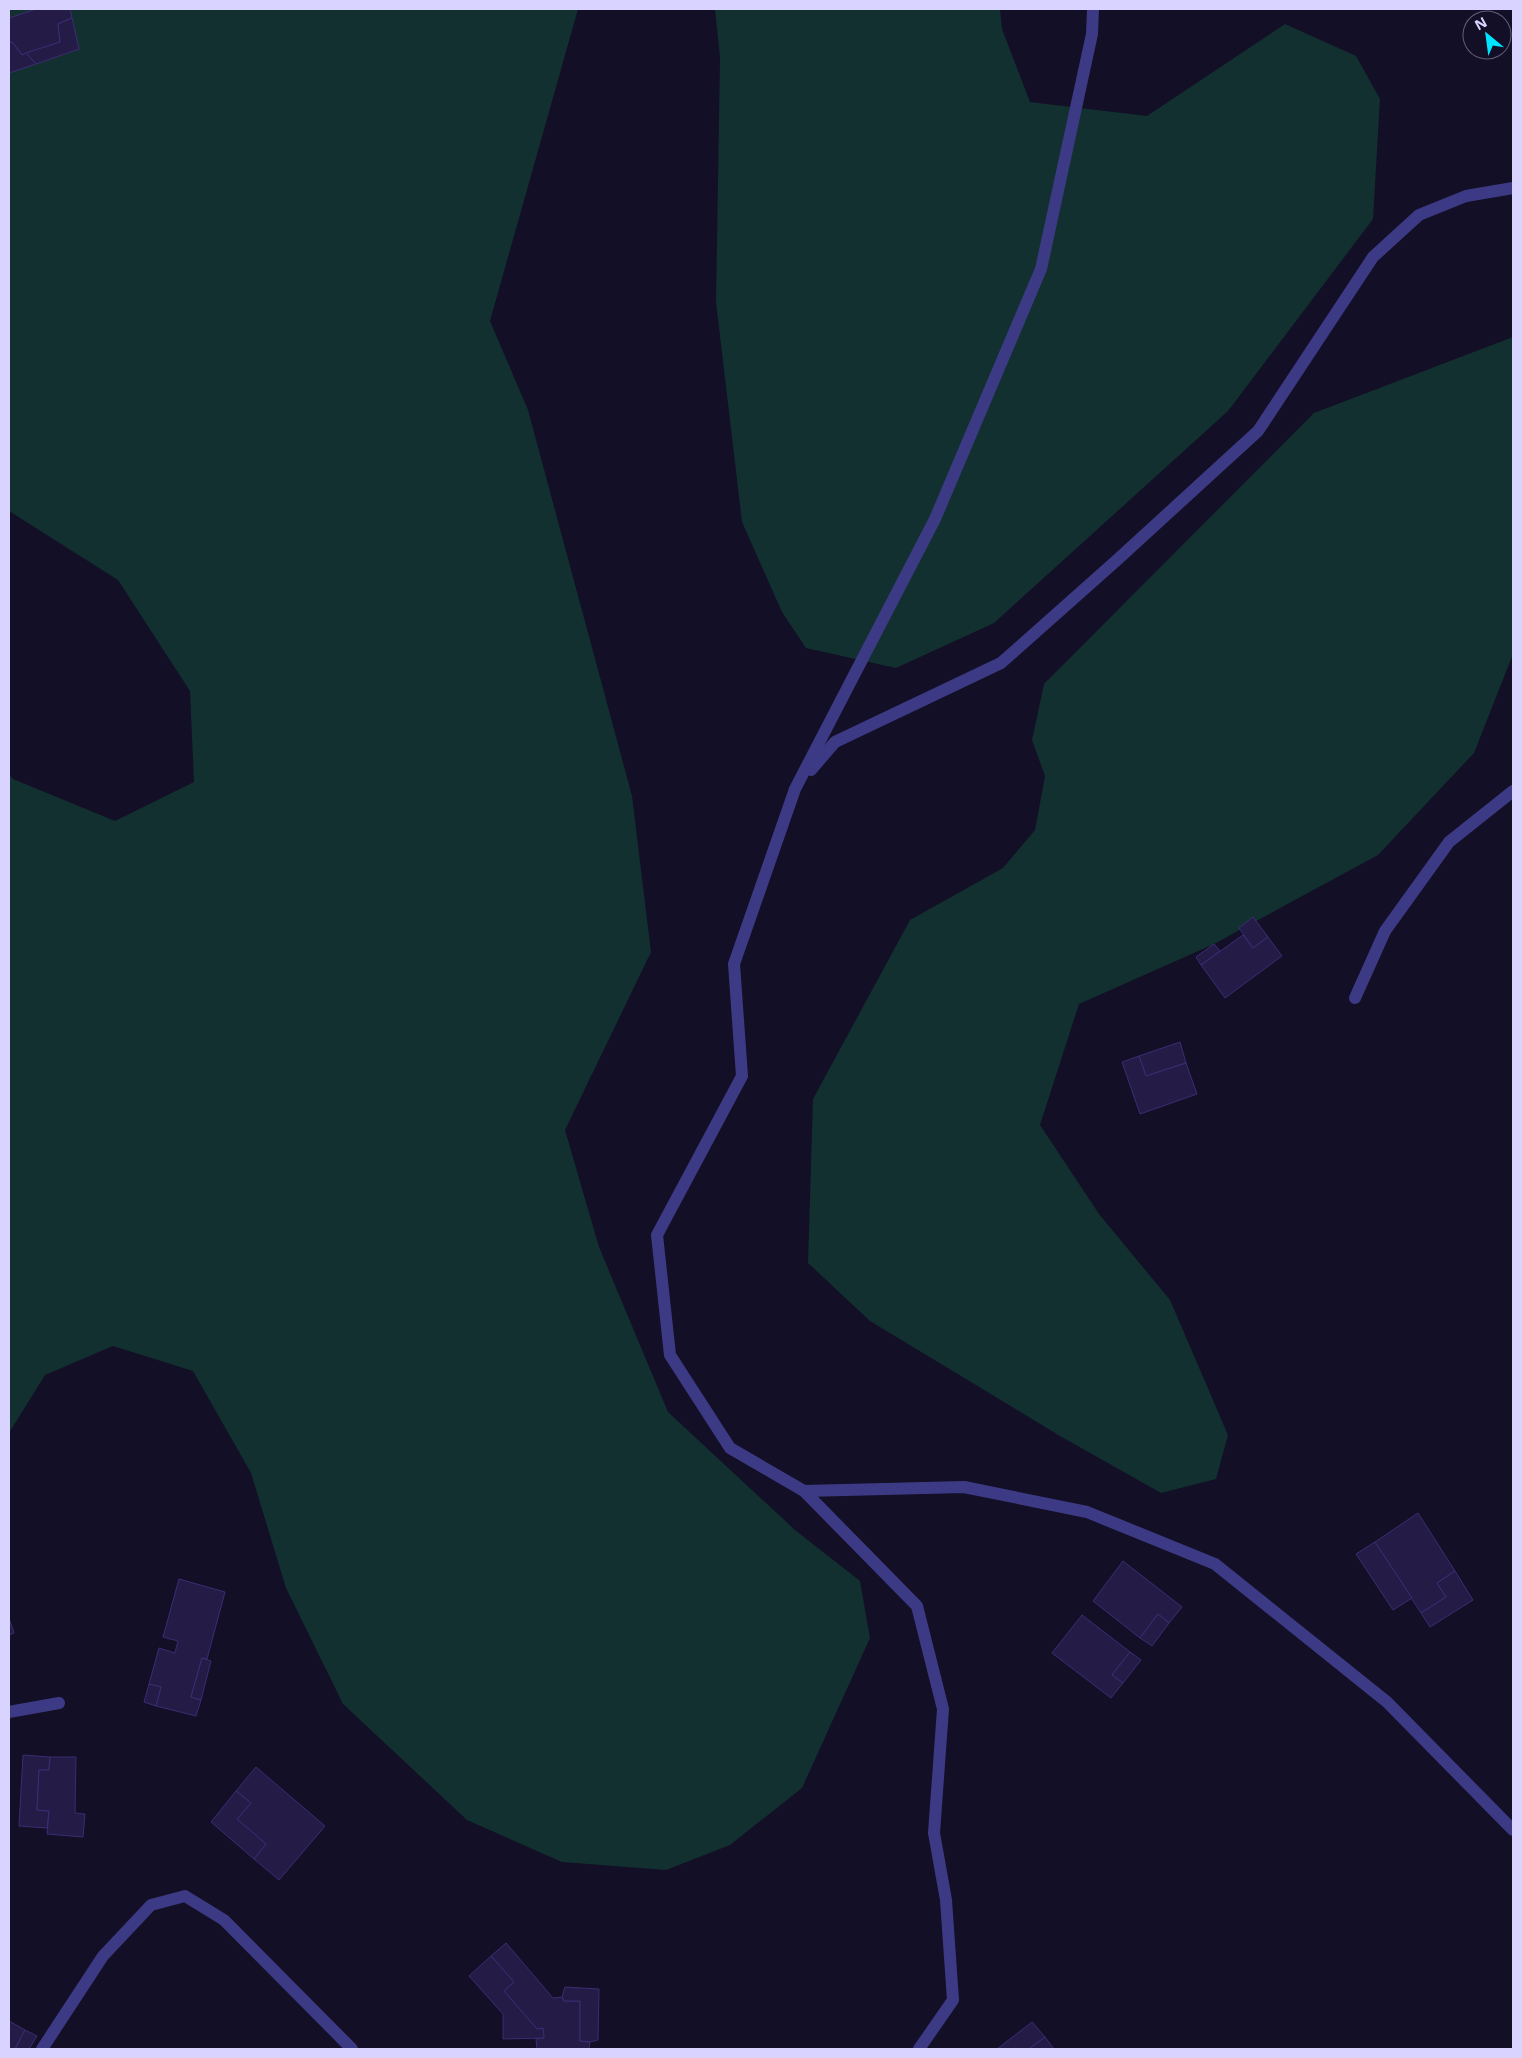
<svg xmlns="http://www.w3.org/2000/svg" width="1522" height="2058" viewBox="0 0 1522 2058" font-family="'Noto Sans',sans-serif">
<rect width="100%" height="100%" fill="#130f26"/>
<!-- green -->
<g fill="#12302f">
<path d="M9,9H578L490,321L528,410L632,796L651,952L565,1130L599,1247L668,1412L795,1530L860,1581L870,1638L802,1788L730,1845L666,1870L562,1862L467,1820L343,1704L286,1588L251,1473L193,1371L113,1346L45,1375L9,1433V774L13,779L115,821L194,782L190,691L118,580L9,511Z"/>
<path d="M715,9H1000L1002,29L1030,102L1147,116L1285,24L1356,56L1380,99L1373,219L1228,411L994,623L896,668L806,648L782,612L742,522L716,302L720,57Z"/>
<path d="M1513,337V654L1474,753L1378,855L1214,944L1079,1004L1040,1125L1099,1214L1170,1300L1228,1435L1216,1479L1161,1493L1060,1436L870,1321L808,1263L813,1099L910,920L1003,868L1035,830L1045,776L1032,740L1044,684L1314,413Z"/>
</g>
<!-- building -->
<g fill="#241b47" stroke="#3b2d73">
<path d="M36,9H70L72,18L58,24L60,42L22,55L12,42L9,43V18Z"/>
<path d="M72,18L79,49L36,64L26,53L60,42L58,24Z"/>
<path d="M12,42L22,55L26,53L36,64L9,73V43Z"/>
<path d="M1253,917L1268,937L1253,948L1239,928Z"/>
<path d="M1243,935L1253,948L1268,937L1282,956L1225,998L1201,965Z"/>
<path d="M1214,944L1220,951L1201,965L1196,957Z"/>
<path d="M1180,1042L1186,1063L1146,1076L1139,1056Z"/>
<path d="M1139,1056L1146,1076L1186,1063L1197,1094L1140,1114L1122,1062Z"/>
<path d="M1418,1513L1455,1571L1437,1583L1446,1597L1421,1613L1375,1542Z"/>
<path d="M1375,1542L1412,1598L1393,1610L1356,1554Z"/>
<path d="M1123,1561L1182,1607L1169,1623L1158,1614L1140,1638L1093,1601Z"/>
<path d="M1455,1571L1473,1600L1430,1627L1421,1613L1446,1597L1437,1583Z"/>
<path d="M179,1579L225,1592L207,1659L202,1658L191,1697L201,1700L196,1716L156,1706L161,1687L149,1684L159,1648L175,1653L178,1641L163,1637Z"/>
<path d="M1158,1614L1169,1623L1152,1646L1140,1638Z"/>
<path d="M1082,1615L1130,1652L1112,1675L1123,1683L1111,1698L1052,1653Z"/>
<path d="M9,1618L14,1633L9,1635Z"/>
<path d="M1130,1652L1141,1660L1123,1683L1112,1675Z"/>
<path d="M202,1658L211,1661L201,1700L191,1697Z"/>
<path d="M149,1684L161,1687L156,1706L144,1702Z"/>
<path d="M23,1755L50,1757L49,1770H39L37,1810L49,1811L47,1828L19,1826Z"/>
<path d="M50,1757H76L75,1813L85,1814L83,1837L47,1834L49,1811L37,1810L39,1770H49Z"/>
<path d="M256,1767L325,1826L279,1880L254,1859L266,1844L237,1819L251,1803L236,1791Z"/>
<path d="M236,1791L251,1803L237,1819L266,1844L254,1859L211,1822Z"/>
<path d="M506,1943L553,1998L562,1997L564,2001H580V2041L590,2042L589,2049H537L536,2039L544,2038L543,2028L537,2029L504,1991L514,1982L491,1956Z"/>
<path d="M491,1956L514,1982L504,1991L537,2029L543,2028L544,2038L503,2039V2014L469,1976Z"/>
<path d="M565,1987L599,1989L598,2040L590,2042L580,2041V2001H564L562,1997Z"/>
<path d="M9,2021L25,2030L15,2049H9Z"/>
<path d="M1032,2022L1045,2037L1029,2049H997Z"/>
<path d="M25,2030L37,2036L29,2049H15Z"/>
<path d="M1045,2037L1054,2049H1029Z"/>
</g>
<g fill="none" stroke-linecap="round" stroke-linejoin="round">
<!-- street -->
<g stroke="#3d3a85" stroke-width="12">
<path d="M811,770L835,742L1001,663L1117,560L1258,431L1373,257L1419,215L1466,196L1513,188"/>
<path d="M1355,998L1385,931L1449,842L1513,791"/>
<path d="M804,1491L964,1487L1087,1512L1215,1564L1387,1702L1513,1830"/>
<path d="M9,1712L59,1703"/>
<path d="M42,2049L103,1956L151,1905L185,1896L224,1920L352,2049"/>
<path d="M919,2049L953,2000L946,1900L934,1833L943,1709L917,1606L804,1491L730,1448L670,1355L657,1235L742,1076L734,964L795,789L935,519L1041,269L1092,34L1093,9"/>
</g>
</g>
<!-- border -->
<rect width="1522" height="2058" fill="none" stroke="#d9d4ff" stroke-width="20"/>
<!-- north arrow -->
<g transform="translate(1487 35) rotate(331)"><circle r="24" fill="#130f26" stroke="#625e7d"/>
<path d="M0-4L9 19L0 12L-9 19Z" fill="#00e5ff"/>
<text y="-8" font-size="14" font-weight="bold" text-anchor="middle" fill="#d9d4ff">N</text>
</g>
</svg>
